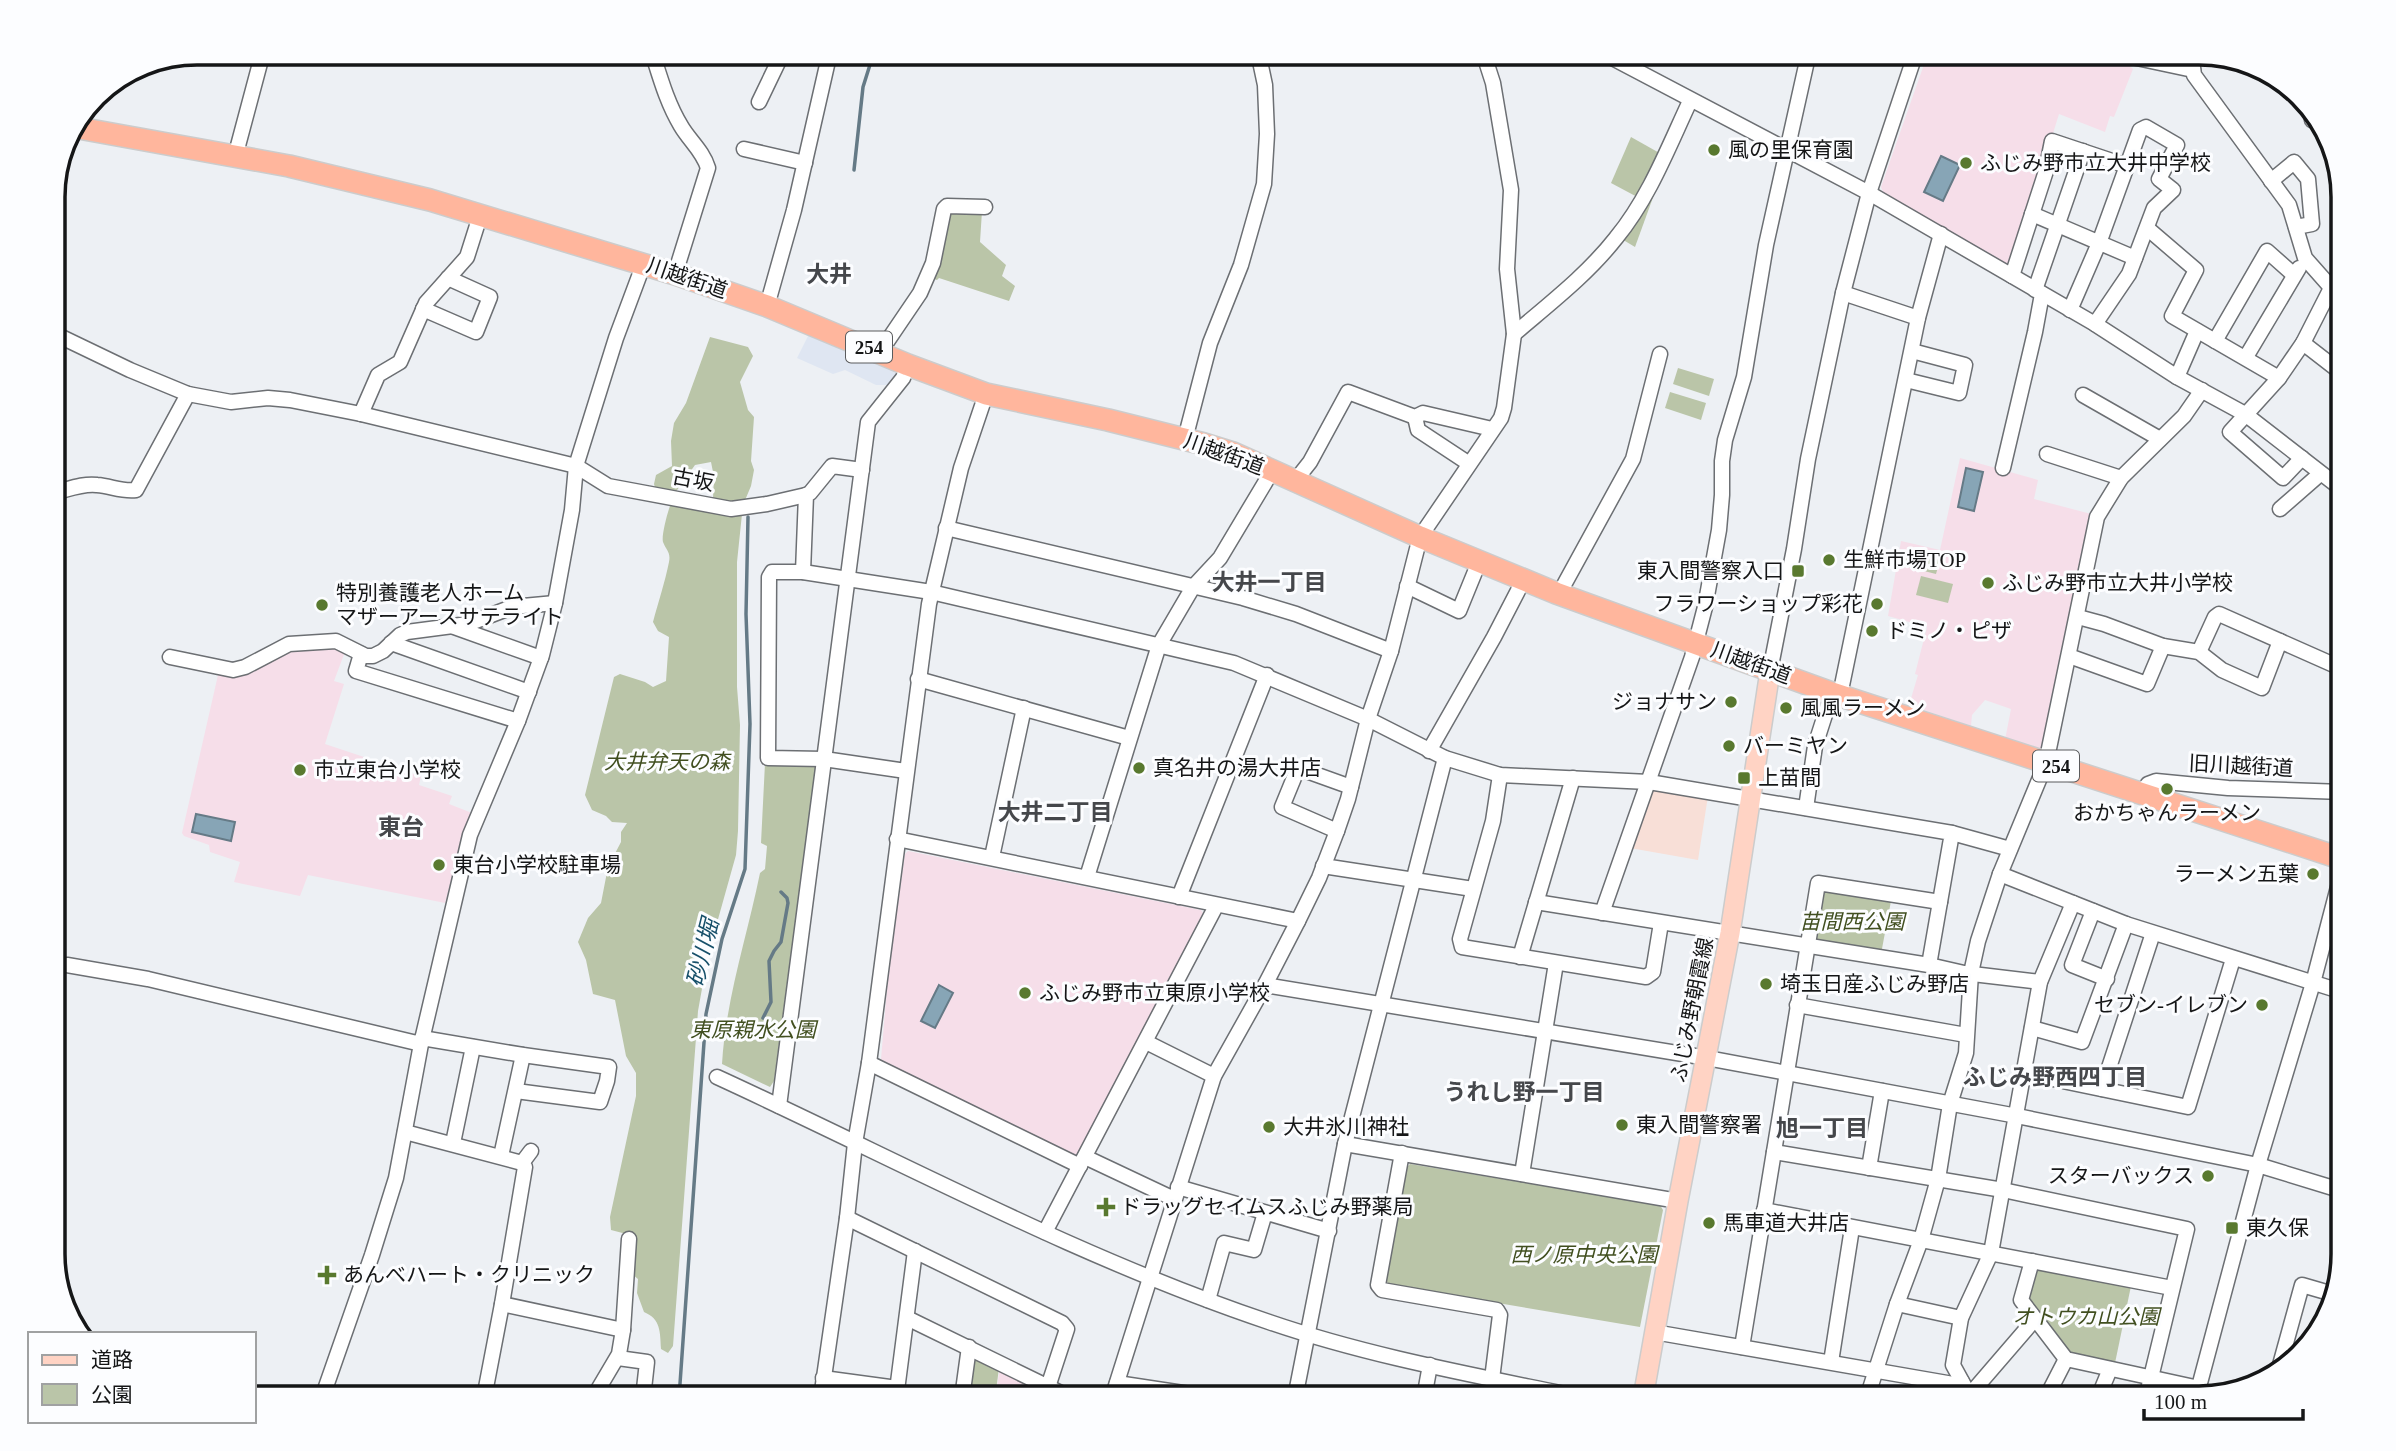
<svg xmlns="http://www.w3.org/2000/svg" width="2396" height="1451" viewBox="0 0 2396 1451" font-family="'Times New Roman','Noto Sans JP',serif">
<rect width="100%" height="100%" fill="#edf0f4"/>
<!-- built -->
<path fill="#dfe6f2" d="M810,332L894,368L898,379L893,385H876L845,370L833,374L797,358Z"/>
<!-- industrial -->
<path fill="#f8dfd7" d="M1657,789L1708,796L1698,860L1630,848L1652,791Z"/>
<!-- education -->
<g fill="#f6dee9">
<path d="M1928,53H2116L2133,69L2114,117L2110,116L2105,132L2059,114L2011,268L1884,194L1881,187Z"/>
<path d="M1960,458L2038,480L2034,499L2095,515L2043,752L2005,740L2011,709L1985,700L1972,715L1971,726L1909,705L1918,675L1915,674L1927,627L1888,616L1901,541L1940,550Z"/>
<path d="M337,645L346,649L334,681L344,684L325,744L421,776L419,785L452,796L449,804L472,813L463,836L445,903L308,875L300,896L234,882L240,862L210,852L209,845L184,836L182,833L218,675L291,648Z"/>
<path d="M908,851L1201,910L1203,913L1078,1155H1071L885,1064L881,1059L889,966L905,854Z"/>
<path d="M1000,1368L1063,1398H995Z"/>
</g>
<!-- green -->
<g fill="#bac5a8">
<path d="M1631,137L1663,155L1641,199L1611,183Z"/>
<path d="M1659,181L1635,247L1620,238Z"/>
<path d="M949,210L982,211L980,242L1006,265L1002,276L1015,286L1009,301L939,278L937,280L928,277Z"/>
<path d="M710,337L748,347L753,356L740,382L748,410L754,417L751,461L754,470L751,486L743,505L713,498L714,477L711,462L695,465L675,493L656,491L654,484L656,475L672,466L671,441L674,423L686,403Z"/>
<path d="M1678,368L1714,379L1709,396L1673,384Z"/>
<path d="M1670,392L1706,403L1701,420L1665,408Z"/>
<path d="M673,499L742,514L737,562V687L740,725L738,831L736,855L708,955L698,1011L673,1346L668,1353L661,1349C660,1332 661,1319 644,1312L637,1293L638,1279L632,1274L634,1236L611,1230L610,1217L636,1096V1073L626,1056L615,1000L593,994L586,960L578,942L588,918L601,903L608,867L621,842V832L627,823L612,822L606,816L592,810L585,795L614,677L620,674L645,682L653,687L666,681L669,637L658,631L653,622C658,603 665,582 669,562C671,552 666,550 663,542C661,536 669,505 673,499Z"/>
<path d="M1908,548L1941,556L1936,574L1904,566Z"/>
<path d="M1921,576L1953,584L1948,603L1916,595Z"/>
<path d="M765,763L816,765L774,1081L770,1087L722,1064C726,998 747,937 760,873L765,869L767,846L761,843Z"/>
<path d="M1824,890L1891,901L1881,954L1813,940Z"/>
<path d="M1410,1164L1660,1205L1663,1210L1640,1327L1390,1285L1386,1281L1406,1168Z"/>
<path d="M2036,1268L2131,1286L2115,1363L2068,1355L2028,1302Z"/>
<path d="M974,1357L999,1368L995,1398H965Z"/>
</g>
<!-- water -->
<g fill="#87a5b6" stroke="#657a86" stroke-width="2">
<path d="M1941,156L1960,165L1943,201L1924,192Z"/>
<path d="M1966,468L1983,472L1974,511L1958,507Z"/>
<path d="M196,814L235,822L231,841L192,832Z"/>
<path d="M939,985L953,993L935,1028L921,1021Z"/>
</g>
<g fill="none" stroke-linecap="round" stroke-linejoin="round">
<!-- stream -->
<g stroke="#657a86" stroke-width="3.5">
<path d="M854,170L863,87L874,52"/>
<path d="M763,1018L771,1002L769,961L774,951L781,942L788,903L787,898L781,892"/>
<path d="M679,1398L706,1014L722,939L745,869L750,724L746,614L748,517"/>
</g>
<!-- minor casing -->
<g stroke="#6c6f73" stroke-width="17">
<g id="minor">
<path d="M652,52C660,77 667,103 681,126C689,140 703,151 708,168L675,274"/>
<path d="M1601,52L1869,193L2095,324L2177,377L2245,414L2343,490"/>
<path d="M2191,52L2194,75L2289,205L2305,258L2343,301"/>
<path d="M2132,57L2193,70"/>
<path d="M759,102L783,52"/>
<path d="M2311,111L2312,120L2317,118"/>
<path d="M744,149L805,163"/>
<path d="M235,157L263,52"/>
<path d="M2271,181L2294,162L2308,179L2312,224L2296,227"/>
<path d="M2343,187V190"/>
<path d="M2032,214L2135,258"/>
<path d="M2147,228L2196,270L2172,316L2279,378"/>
<path d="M2012,276L2046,171L2052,141L2127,166"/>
<path d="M2035,290L2083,151"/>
<path d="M1843,293L1918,318"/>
<path d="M767,306L794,210L830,52"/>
<path d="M423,309L476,332L490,297L448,278"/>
<path d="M2070,310L2099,243L2140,130L2146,127L2177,145L2159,179L2173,190L2154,208L2129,274L2095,324"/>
<path d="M53,333L130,370L188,394L231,402L268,398L290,400L361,414L576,466L608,486L731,509L767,504L806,495"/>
<path d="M1514,334C1549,304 1587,275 1616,238C1649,198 1668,148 1690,101"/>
<path d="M2215,341L2267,251L2294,275"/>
<path d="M2303,343L2343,374"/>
<path d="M880,352L920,293L933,263L944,209L947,206L985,207"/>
<path d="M2246,357L2299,268"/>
<path d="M2177,377L2197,331"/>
<path d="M1906,380L1959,393L1965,365L1912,351"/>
<path d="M2083,395L2160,439"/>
<path d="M361,414L378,375L400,362L426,303L467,257L480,216"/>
<path d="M1415,417L1418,430L1468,463"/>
<path d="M1185,439L1210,343L1241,265L1264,184L1267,134L1265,85L1258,52"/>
<path d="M2047,454L2121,478"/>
<path d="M2302,458L2283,478L2230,432L2279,378L2303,343L2331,288"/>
<path d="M2003,468L2035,332L2042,294"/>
<path d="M1295,481L1310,462L1348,392L1415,417L1423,413L1492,429"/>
<path d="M53,493C67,490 82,483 97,485C111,486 122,492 136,490L188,394"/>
<path d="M2280,509L2320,474"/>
<path d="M946,528L1243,598L1296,614L1391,651"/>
<path d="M803,572L806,495L810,493L832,466L862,470"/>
<path d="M1407,586L1459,611L1479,562"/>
<path d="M1559,594L1633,459L1660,354"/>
<path d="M2078,617L2104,624L2163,646L2199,652L2222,670L2262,688L2280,641"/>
<path d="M454,627L541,658"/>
<path d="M391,643L529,692"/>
<path d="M2199,652L2215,617L2219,614L2343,669"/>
<path d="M361,654L356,671L518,721"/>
<path d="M2069,656L2147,684L2163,646"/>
<path d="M170,657L233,670L245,667L289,644L336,641L366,656H373L383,651L400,635L407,632L468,624L512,607L555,603"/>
<path d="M1770,671L1794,549L1808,459L1843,293L1869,193L1916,52"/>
<path d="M918,679L1129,738"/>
<path d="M1840,695L1918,318L1941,234"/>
<path d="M1429,751L1494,637L1523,581"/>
<path d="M906,771L824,759L768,758L769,577L772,572H803L931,592L1234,663L1368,719L1445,758L1500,775L1649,782L1952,833L1929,965"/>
<path d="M1500,775L1493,821L1460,939L1462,947L1646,977L1653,972L1661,923"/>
<path d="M2141,793L2148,784L2156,781L2228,788L2343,792"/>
<path d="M1806,808L1815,746L1832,693"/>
<path d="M1337,831L1282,807L1298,768L1351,787"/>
<path d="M1952,833L2010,849"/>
<path d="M897,839L1298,921"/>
<path d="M992,857L1024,708"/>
<path d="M1323,866L1473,889"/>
<path d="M2000,874L2126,924L2343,992"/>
<path d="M1087,877L1159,645L1193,587L1220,558L1272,471"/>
<path d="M1179,897L1267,675"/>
<path d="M1536,902L1929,965L1964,973L2040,982"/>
<path d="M2093,911L2072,965L2107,979"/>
<path d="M1602,913L1692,657L1705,607L1719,530L1722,495V461L1725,440L1744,377L1766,245L1809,52"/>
<path d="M1520,957L1573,778"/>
<path d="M67,965L148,979L421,1044"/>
<path d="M1265,985L1707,1058L2017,1116L2258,1165L2343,1191"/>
<path d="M1797,1005L1966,1035"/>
<path d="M2032,1028L2082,1042L2126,924"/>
<path d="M422,1038L523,1055L609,1067L607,1081L600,1102L516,1091"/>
<path d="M1146,1042L1214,1076"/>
<path d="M869,1063L1080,1166"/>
<path d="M2024,1073L2188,1107L2233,959"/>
<path d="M717,1077C900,1161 1078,1258 1269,1322C1371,1357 1479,1376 1584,1398"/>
<path d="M2102,1089L2153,933"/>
<path d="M779,1106L868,422L903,378L908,365"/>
<path d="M405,1132L522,1163"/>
<path d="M453,1143L473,1047"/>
<path d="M1345,1144L1678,1201"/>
<path d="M1774,1152L2003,1190L2187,1229L2146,1398"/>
<path d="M1402,1153L1378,1285L1382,1290L1497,1310L1500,1315L1492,1379"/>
<path d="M501,1156L523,1055"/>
<path d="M1085,1157L1174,1199"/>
<path d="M1869,1168L1882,1091"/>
<path d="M1522,1174L1556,963"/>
<path d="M1178,1187L1329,1231"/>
<path d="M1764,1210L2172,1288"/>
<path d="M847,1218L1062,1323L1067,1329L1048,1387"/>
<path d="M1045,1232L1216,906"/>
<path d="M2032,1261L2021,1300L2066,1359L2199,1388"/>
<path d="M1208,1300L1224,1243L1254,1250L1265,1213"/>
<path d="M502,1304L623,1330"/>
<path d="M1897,1304L1961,1318"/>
<path d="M907,1318L1071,1398"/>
<path d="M1654,1332L1953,1384L1962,1382"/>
<path d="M1742,1347L1818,883L1940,902"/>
<path d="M618,1358L647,1362L643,1398"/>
<path d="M1831,1362L1852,1228"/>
<path d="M2278,1372L2302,1285L2333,1294"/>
<path d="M823,1378L897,1388"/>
<path d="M1117,1383L1216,1398"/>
<path d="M1968,1394L1973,1391L2035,1319"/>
<path d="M322,1398L372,1255L396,1178L421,1044L470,835L518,721L542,655L555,603L572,510L576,466L616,338L644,263"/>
<path d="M484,1398L502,1304L525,1167L522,1163L531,1151"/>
<path d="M593,1398L619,1354L623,1330L629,1239"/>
<path d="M821,1398L847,1218L855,1143L869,1063L929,604L961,468L986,394"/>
<path d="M896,1398L915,1251"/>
<path d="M962,1398L969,1347"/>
<path d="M1112,1398L1214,1076L1265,985L1298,921L1319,878L1337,831L1348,799L1368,719L1391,651L1420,537L1501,418L1504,408L1514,334L1507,269L1511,190L1493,83L1483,52"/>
<path d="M1295,1398L1345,1144L1445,758"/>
<path d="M1424,1398L1430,1365"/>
<path d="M1867,1398L1897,1304L1921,1240L1938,1179L1950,1104L1966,1053L1971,973L1978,941L2000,874L2046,763L2097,517L2121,478L2184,416L2202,390"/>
<path d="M1971,1398L1953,1365L1961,1318L1991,1253L2040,982L2073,903"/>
<path d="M2046,1398L2066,1359"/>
<path d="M2098,1398L2110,1369"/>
<path d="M2196,1398L2258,1165L2313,983L2343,868"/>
</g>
</g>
<!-- major casing -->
<g stroke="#ccc" stroke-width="22">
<path id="major" d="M1643,1398L1678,1201L1730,933L1770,671"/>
</g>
<!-- highway casing -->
<g stroke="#ccc" stroke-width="24">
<path id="highway" d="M73,127L289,166L430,200L675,274L767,306L908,365L986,394L1108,420L1204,444L1233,453L1420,537L1556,593L1832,693L2343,859"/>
</g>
<!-- minor -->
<use href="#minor" stroke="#fff" stroke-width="14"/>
<!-- major -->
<use href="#major" stroke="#ffd3c4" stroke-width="19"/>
<!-- highway -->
<use href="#highway" stroke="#ffb69d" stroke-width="21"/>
</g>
<!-- markers -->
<g fill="#59792f" stroke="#fcfdff" stroke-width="2.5">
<circle cx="1714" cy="150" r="7"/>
<circle cx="1966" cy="163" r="7"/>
<circle cx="1829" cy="560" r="7"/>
<rect x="1791" y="564" width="14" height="14" rx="3.5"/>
<circle cx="1988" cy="583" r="7"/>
<circle cx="1877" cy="604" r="7"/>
<circle cx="322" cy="605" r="7"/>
<circle cx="1872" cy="631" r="7"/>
<circle cx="1731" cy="702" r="7"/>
<circle cx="1786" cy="708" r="7"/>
<circle cx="1729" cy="746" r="7"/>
<circle cx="1139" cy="768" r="7"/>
<circle cx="300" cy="770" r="7"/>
<rect x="1737" y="771" width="14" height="14" rx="3.5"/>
<circle cx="2167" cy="789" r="7"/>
<circle cx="439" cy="865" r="7"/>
<circle cx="2313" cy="874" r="7"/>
<circle cx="1766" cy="984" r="7"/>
<circle cx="1025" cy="993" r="7"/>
<circle cx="2262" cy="1005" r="7"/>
<circle cx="1622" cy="1125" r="7"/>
<circle cx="1269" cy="1127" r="7"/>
<circle cx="2208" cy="1176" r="7"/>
<path d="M1102.5 1196.5h7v7h7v7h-7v7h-7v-7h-7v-7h7z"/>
<circle cx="1709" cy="1223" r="7"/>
<rect x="2225" y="1221" width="14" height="14" rx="3.5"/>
<path d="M323.5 1264.5h7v7h7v7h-7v7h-7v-7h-7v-7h7z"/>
</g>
<g text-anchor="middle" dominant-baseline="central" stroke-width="6" stroke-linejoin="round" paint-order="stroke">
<!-- shield labels -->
<g fill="#fcfdff" stroke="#5a5b5d" stroke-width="2">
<rect x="846" y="331.5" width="46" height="31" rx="5"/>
<rect x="2033" y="750.5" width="46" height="31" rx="5"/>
</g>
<g font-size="19" font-weight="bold" fill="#151617">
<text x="869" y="347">254</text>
<text x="2056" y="766">254</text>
</g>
<!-- poi labels -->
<g font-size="21" fill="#151617" stroke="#fcfdff" text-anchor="start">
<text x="1728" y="150">風の里保育園</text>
<text x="1980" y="163">ふじみ野市立大井中学校</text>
<text x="1843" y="560">生鮮市場TOP</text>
<text x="1784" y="571" text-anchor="end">東入間警察入口</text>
<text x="2002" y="583">ふじみ野市立大井小学校</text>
<text x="336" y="593">特別養護老人ホーム<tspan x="336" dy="24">マザーアースサテライト</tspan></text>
<text x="1863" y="604" text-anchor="end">フラワーショップ彩花</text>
<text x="1886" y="631">ドミノ・ピザ</text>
<text x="1717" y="702" text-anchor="end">ジョナサン</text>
<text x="1800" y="708">風風ラーメン</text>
<text x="1743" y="746">バーミヤン</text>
<text x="1153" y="768">真名井の湯大井店</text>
<text x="314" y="770">市立東台小学校</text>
<text x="1758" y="778">上苗間</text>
<text x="2167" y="813" text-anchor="middle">おかちゃんラーメン</text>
<text x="453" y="865">東台小学校駐車場</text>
<text x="2299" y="874" text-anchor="end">ラーメン五葉</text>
<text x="1780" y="984">埼玉日産ふじみ野店</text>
<text x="1039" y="993">ふじみ野市立東原小学校</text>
<text x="2248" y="1005" text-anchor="end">セブン-イレブン</text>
<text x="1636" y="1125">東入間警察署</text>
<text x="1283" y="1127">大井氷川神社</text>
<text x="2194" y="1176" text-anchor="end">スターバックス</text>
<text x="1120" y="1207">ドラッグセイムスふじみ野薬局</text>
<text x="1723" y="1223">馬車道大井店</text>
<text x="2246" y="1228">東久保</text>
<text x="343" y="1275">あんべハート・クリニック</text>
</g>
<!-- street labels -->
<g font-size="21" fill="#151617" stroke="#fcfdff">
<text transform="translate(687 278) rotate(19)">川越街道</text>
<text transform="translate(1224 454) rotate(20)">川越街道</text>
<text transform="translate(693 480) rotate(11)">古坂</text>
<text transform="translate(1751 663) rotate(20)">川越街道</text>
<text transform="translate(2241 766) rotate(3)">旧川越街道</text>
<text transform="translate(1692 1010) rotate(-79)">ふじみ野朝霞線</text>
</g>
<!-- park labels -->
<g font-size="21" font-style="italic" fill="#414f20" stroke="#fcfdff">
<text x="667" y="762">大井弁天の森</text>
<text x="1852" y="922">苗間西公園</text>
<text x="753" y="1030">東原親水公園</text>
<text x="1584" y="1255">西ノ原中央公園</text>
<text x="2086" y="1317">オトウカ山公園</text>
</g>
<!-- neighbourhood labels -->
<g font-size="23" font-weight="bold" fill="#45474b" stroke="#fcfdff">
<text x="829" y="274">大井</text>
<text x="1269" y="582">大井一丁目</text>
<text x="1055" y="812">大井二丁目</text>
<text x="401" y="827">東台</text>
<text x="2055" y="1077">ふじみ野西四丁目</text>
<text x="1524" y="1092">うれし野一丁目</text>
<text x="1822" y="1128">旭一丁目</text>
</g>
<!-- water labels -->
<g font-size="23" font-style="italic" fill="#17506a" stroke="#fcfdff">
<text transform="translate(703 953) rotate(-76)">砂川堀</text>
</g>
</g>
<!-- crop -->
<path d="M0 0H2396V1451H0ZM197 65H2199A132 132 0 0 1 2331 197V1254A132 132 0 0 1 2199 1386H197A132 132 0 0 1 65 1254V197A132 132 0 0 1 197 65Z" fill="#fcfdff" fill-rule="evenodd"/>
<path fill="none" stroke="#151617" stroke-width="3.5" d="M197 65H2199A132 132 0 0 1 2331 197V1254A132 132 0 0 1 2199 1386H197A132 132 0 0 1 65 1254V197A132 132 0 0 1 197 65Z"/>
<!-- legend -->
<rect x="28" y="1332" width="228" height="91" fill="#fcfdff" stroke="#a0a1a2" stroke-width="2"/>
<rect x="42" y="1355" width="35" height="10" fill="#ffd3c4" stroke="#a0a1a2" stroke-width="2"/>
<text x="91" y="1367" font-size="21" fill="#151617">道路</text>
<rect x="42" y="1384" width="35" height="21" fill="#bac5a8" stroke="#a0a1a2" stroke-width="2"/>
<text x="91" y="1402" font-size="21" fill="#151617">公園</text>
<!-- scale -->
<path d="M2144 1409v10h159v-10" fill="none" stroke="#151617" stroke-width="3.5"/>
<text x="2154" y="1409" font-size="21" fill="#151617" stroke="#fcfdff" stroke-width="5" paint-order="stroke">100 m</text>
</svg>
